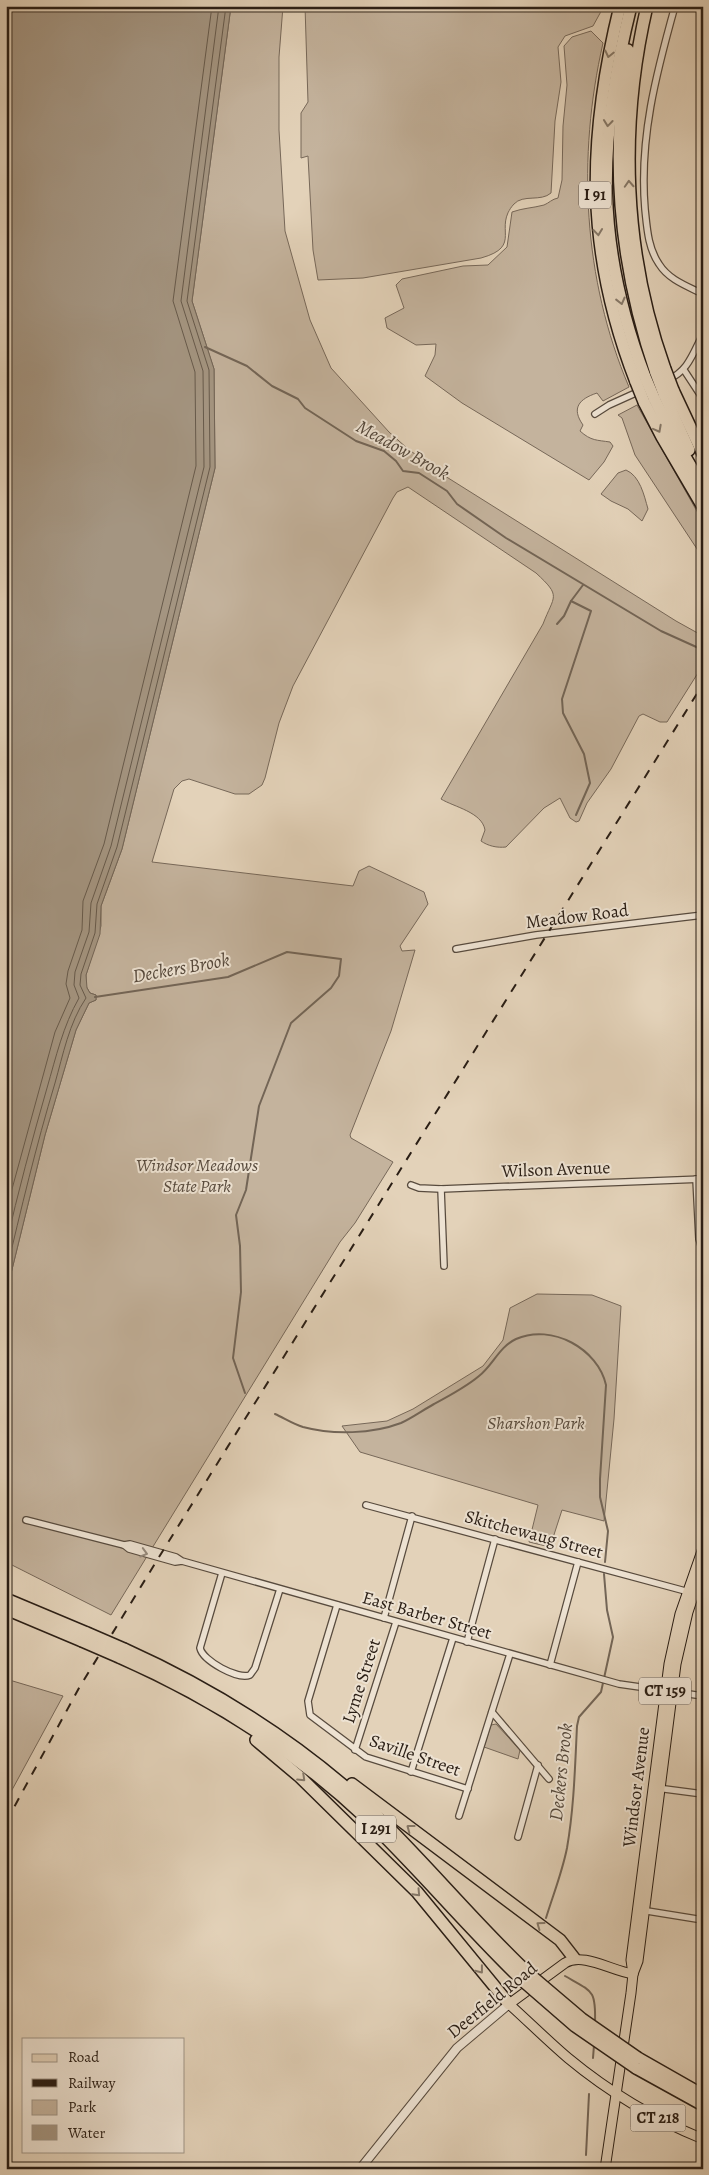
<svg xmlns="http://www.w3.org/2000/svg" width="709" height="2175" viewBox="0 0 709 2175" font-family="Alegreya,serif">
<rect width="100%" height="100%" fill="#e3d2b9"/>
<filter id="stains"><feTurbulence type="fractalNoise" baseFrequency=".004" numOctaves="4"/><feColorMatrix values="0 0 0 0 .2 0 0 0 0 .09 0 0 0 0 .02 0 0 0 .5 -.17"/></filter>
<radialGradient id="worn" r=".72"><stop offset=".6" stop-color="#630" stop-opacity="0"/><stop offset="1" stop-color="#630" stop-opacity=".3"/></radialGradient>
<!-- green -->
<g fill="#c4b39d" stroke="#776859">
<path d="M231,6H283L279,57V130L285,231L310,320L331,368L389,432L408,449L445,476L676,621L703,636V665L667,722H660L643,714L639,716L611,769L587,803L579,821L576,822L570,818L560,798L544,808L506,847C497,848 488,846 481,841L485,830C482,812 454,807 441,799L543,624C554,595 562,597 536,573L408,487L397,492L393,498L293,686L279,723L265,778L262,785L249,794H235L189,779L182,781L174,789L152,862L353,886L359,871L369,866L424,892L428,904L400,946L402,951L415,950L391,1031L350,1135L351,1138L393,1162L355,1223L340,1242L111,1615L6,1562V1294L45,1135L76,1030L89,1003L96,1000V995L90,993L86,986V975L101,926V906L122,849L215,468L214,369L192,301Z"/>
<path d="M305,6H604L593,26L565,36L558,47L561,82L555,121L551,193C541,202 523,194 514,204C492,228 524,246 481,258L363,278L318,280L313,250L308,156L301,158V113L308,102Z"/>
<path d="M591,31L603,43C577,157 583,279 629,387L603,401L597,393C579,399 571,408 583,425L580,431C591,441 597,440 610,442L613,446L604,462L589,480L462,403L425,376L435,355L436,344L416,345L387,328L385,318L404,308L396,285L402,279L463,266L488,265L507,247L512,212C523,208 533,208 544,205C549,203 552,199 558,198L562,180L563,126L567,85L564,46L572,37Z"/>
<path d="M637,405L703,522V558L635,455L622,418L618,415Z"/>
<path d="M626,470C640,476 644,495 648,509L642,521L628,509L611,501L601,494L618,473Z"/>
<path d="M537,1294L592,1295L621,1306L614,1419L604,1521L562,1510L550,1547L529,1542L538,1505L360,1452L342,1426L387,1421L413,1409L483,1366L503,1340L510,1308Z"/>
<path d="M6,1679L63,1696L6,1801Z"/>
<path d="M496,1724L520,1750L518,1759L484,1747L491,1725Z"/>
</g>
<!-- water -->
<path fill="#a49581" stroke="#736556" d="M6,6H231L192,301L214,369L215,468L122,849L101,906L100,934L86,975L87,988L90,993L96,995V1000L89,1003L76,1030L45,1135L6,1294Z"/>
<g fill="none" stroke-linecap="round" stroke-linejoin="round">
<!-- shore -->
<g stroke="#675a4b" stroke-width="1">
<path d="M6,1211L55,1032L70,998L66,984L68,971L82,930L83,901L104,844L196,466L195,372L173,301L212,6"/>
<path d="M6,1245C18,1192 32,1140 47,1088C56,1057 63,1026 79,998L74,985L75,972L89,932L91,903L111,846L204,467L203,371L181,301L219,6"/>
<path d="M6,1273C21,1209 36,1146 55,1083C63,1055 69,1023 86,998L80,985L81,974L95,933L97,904L117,847L210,467L209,370L187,301L226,6"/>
</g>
<!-- stream -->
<g stroke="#736556" stroke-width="2">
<path d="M205,347L247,366L272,386L298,399L305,408L356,441L384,451L396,461L403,471L419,473L447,491L457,504L506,538L661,631L703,650"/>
<path d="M557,624L564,616L571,601"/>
<path d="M576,815L590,783L584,754L563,713L562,699L591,611L571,601L583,585"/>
<path d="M95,997L228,977L287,952L341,959L339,976L331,988L291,1023L259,1106L246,1190L236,1215L240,1246L241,1292L233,1358L245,1393"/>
<path d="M275,1414C284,1418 293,1424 303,1427C333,1435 372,1434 401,1423C412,1418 423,1410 434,1404C449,1396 466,1387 479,1376C493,1365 499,1347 516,1339C552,1323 598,1349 606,1385L600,1479V1497L608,1531L605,1562"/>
<path d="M546,1918C553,1895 562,1873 567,1848C574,1808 575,1767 577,1726L579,1717L601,1692L613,1637L607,1610L604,1574"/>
<path d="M565,1976C593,1992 596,1990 595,2023"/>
<path d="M593,2058L594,2045"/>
<path d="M586,2155L589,2094"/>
</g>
<!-- minor casing -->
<g stroke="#584b3e" stroke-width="8">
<g id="minor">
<path d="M675,6C656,74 639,139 645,209C647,228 648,248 659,264C669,280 687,286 703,294"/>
<path d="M684,370L703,399"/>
<path d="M667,380C688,372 693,353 703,334"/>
<path d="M595,414L609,405L640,391"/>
<path d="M456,949L536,935L703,915"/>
<path d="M696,1179L699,1239L703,1253"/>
<path d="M411,1185L419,1188L441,1189L703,1179"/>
<path d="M441,1189L444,1266"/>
<path d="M366,1505L689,1592"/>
<path d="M26,1520L124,1545"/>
<path d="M182,1561L176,1557L130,1544L124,1545L129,1549L175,1562L182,1561L619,1684L703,1696"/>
<path d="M222,1573L200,1648C203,1661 238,1680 250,1675L255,1668L280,1589"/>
<path d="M337,1605L308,1701L310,1715L366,1757L468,1789"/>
<path d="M384,1618L412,1516"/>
<path d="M467,1642L495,1539"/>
<path d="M550,1665L578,1562"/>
<path d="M492,1712L549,1779"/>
<path d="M355,1750L396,1622"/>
<path d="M411,1772L453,1638"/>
<path d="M657,1788L703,1794"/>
<path d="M459,1816L510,1654"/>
<path d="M518,1837L538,1765"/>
<path d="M641,1910L703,1920"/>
</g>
</g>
<!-- tertiary casing -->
<g stroke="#584b3e" stroke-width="10">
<path id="tertiary" d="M360,2169L457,2048L509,2004"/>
</g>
<!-- primary casing -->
<g stroke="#2a1e15" stroke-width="11">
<g id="primary">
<path d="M633,1974L638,1961L676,1664L688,1612L703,1567"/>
<path d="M633,1974C612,1971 583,1952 565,1963L509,2004C529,2022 548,2041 568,2058C609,2092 654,2119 703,2139"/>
<path d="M605,2169L631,1993L633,1974L631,1960L669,1664L680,1614L703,1548"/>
</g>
</g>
<!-- motorway casing -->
<g stroke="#2a1e15" stroke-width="14">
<g id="motorway">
<path d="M620,6C587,140 585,251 636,382"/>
<path d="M631,6C597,142 595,245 645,377"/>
<path d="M647,6C619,126 623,252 665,369"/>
<path d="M628,50C610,159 620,268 656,373"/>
<path d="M673,390L703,454"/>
<path d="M664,394L689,450"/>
<path d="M654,398L670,431L703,487"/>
<path d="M644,402L662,437L703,507"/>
<path d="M6,1599L87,1633"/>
<path d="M6,1609L82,1641"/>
<path d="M124,1649C215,1690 298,1742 371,1810C426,1863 474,1922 529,1974"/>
<path d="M119,1657C210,1697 294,1750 366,1818C420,1870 468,1928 522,1980"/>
<path d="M256,1740L300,1777L417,1892L509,2004"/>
<path d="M352,1784L560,1940L574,1958"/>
<path d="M638,2058L703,2095"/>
<path d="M636,2068L703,2105"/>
</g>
</g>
<!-- minor -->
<use href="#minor" stroke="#ede2d2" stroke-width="5.5"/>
<!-- tertiary -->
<use href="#tertiary" stroke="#ede2d2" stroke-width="8"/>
<!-- primary -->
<use href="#primary" stroke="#e3d2b9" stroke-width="9"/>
<!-- motorway -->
<use href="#motorway" stroke="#e3d2b9" stroke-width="11"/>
<!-- rail -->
<path stroke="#2a1e15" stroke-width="2" stroke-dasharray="9 9" stroke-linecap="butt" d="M6,1822L79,1688L159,1557L703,684"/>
<!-- motorway-bridge casing -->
<g stroke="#2a1e15" stroke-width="14" stroke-linecap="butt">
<g id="motorway-bridge">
<path d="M665,369L673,390"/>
<path d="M656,373L664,394"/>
<path d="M645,377L654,398"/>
<path d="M636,382L644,402"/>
<path d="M87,1633L124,1649"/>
<path d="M82,1641L119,1657"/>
<path d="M529,1974L582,2019L638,2058"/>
<path d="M522,1980L575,2026L636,2068"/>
</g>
</g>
<!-- motorway-bridge -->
<use href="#motorway-bridge" stroke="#e3d2b9" stroke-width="11"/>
</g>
<!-- one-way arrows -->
<defs><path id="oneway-chevron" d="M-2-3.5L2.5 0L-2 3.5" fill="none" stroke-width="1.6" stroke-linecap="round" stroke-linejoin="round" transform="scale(1.25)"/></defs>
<g stroke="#867867">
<use href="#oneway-chevron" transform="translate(609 54) rotate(103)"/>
<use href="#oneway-chevron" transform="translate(608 123) rotate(96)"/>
<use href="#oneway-chevron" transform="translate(629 184) rotate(-93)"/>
<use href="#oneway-chevron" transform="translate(598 232) rotate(84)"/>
<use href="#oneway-chevron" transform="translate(621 301) rotate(76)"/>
<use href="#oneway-chevron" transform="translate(658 429) rotate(62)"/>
<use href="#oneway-chevron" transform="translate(302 1778) rotate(44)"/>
<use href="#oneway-chevron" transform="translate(410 1828) rotate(-143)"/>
<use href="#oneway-chevron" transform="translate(417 1893) rotate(47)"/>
<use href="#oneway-chevron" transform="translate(540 1925) rotate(-144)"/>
<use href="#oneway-chevron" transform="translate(480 1970) rotate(52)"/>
</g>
<use stroke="#958a7d" href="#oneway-chevron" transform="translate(144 1553) rotate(16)"/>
<g text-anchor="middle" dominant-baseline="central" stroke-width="4" stroke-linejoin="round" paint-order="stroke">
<!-- shield labels -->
<g fill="#ede2d2" stroke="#64594e" stroke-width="1">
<rect x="579" y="181.5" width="32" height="27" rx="4"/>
<rect x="639" y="1677.5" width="52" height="27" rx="4"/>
<rect x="356" y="1815.5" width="40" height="27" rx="4"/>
<rect x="630.5" y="2104.5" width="55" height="27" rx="4"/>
</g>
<g font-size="16" font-weight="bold" fill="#2a1e15">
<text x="595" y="195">I 91</text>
<text x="665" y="1691">CT 159</text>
<text x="376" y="1829">I 291</text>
<text x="658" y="2118">CT 218</text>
</g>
<!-- street labels -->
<g font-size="18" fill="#2a1e15" stroke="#ede2d2">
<text transform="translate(577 916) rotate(-7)">Meadow Road</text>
<text transform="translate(556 1169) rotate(-2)">Wilson Avenue</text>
<text transform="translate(534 1534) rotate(15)">Skitchewaug Street</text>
<text transform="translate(427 1615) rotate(16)">East Barber Street</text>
<text transform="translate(361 1681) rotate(-72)">Lyme Street</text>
<text transform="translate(415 1755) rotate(19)">Saville Street</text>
<text transform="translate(636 1787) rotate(-83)">Windsor Avenue</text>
<text transform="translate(492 2000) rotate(-39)">Deerfield Road</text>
</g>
<!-- park labels -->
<g font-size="18" font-style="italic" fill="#584b3e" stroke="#ede2d2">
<text x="197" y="1165">Windsor Meadows<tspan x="197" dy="21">State Park</tspan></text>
<text x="536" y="1423">Sharshon Park</text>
</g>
<!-- water labels -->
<g font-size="19" font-style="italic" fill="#55483b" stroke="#ede2d2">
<text transform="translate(403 450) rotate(29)">Meadow Brook</text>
<text transform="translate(181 968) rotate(-10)">Deckers Brook</text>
<text transform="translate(561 1772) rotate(-84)">Deckers Brook</text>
</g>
</g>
<!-- margin -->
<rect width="709" height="2175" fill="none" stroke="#e3d2b9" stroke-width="25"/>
<rect x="8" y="8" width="694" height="2160" fill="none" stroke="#2a1e15" stroke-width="2.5"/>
<rect x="12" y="12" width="684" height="2150" fill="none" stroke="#2a1e15"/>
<!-- legend -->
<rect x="22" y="2038" width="162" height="115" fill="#ede2d2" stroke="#9f9486"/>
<rect x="32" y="2054" width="25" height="8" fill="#e3d2b9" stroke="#9f9486"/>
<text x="68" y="2062" font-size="15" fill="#2a1e15">Road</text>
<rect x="32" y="2079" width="25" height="8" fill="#2a1e15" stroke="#9f9486"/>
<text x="68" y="2088" font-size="15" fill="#2a1e15">Railway</text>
<rect x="32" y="2100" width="25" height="15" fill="#c4b39d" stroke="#9f9486"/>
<text x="68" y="2112" font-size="15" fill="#2a1e15">Park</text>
<rect x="32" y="2125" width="25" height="15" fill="#a49581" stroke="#9f9486"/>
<text x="68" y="2138" font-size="15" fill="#2a1e15">Water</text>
<rect width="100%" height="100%" filter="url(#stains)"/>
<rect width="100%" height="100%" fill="url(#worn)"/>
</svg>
